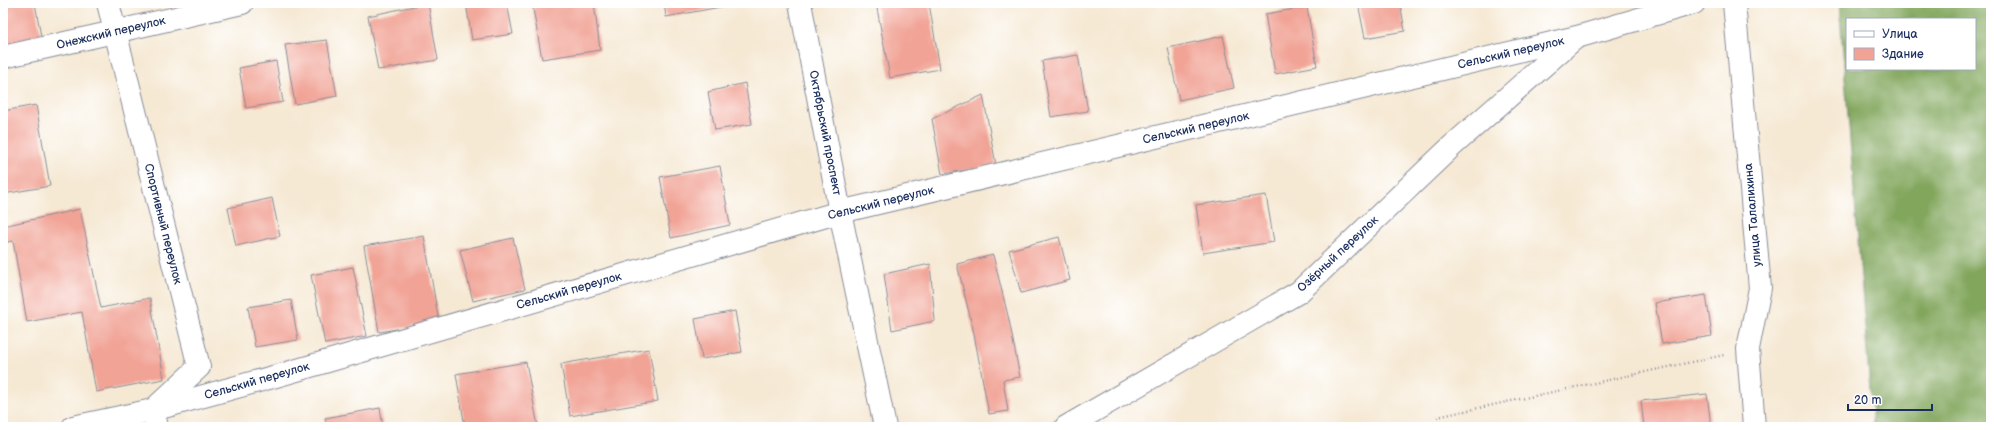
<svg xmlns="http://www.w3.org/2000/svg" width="1994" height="430" viewBox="0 0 1994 430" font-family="'Balsamiq Sans',sans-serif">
<rect width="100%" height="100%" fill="#fff"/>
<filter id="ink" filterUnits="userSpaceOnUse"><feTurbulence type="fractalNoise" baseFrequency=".025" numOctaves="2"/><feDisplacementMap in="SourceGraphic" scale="8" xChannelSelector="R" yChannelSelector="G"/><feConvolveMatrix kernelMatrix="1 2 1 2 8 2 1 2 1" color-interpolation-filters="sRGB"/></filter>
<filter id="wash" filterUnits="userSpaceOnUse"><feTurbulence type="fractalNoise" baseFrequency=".012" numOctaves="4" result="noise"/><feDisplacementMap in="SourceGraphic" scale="16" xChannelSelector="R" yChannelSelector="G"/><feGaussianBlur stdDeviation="0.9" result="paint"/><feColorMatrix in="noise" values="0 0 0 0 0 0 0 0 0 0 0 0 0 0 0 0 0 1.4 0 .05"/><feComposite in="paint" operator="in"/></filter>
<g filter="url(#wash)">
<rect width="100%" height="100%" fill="#f6e9d4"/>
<!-- forest -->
<path fill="#81a65b" stroke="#4e6a5c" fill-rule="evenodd" d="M1839,3H1991V427H1873ZM1847,19H1975V69H1847Z"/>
<g id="blocks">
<!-- building -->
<g fill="#f1a395">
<path d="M3,3H35L43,48L3,55Z"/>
<path d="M428,3L438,60L378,70L368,16Z"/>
<path d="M466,3H507L513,34L472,40Z"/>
<path d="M532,3H594L600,50L542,59Z"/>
<path d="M664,3H725L726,6L666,17Z"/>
<path d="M876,3H929L940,69L890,78Z"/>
<path d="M1358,3H1400L1405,31L1365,38Z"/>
<path d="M1307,7L1317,66L1275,74L1265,14Z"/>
<path d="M1223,36L1234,88L1179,100L1168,48Z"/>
<path d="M327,40L337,96L295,104L285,45Z"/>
<path d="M1078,55L1088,111L1051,117L1042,61Z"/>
<path d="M276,61L283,102L246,108L239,68Z"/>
<path d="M745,83L752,124L715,130L708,92Z"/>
<path d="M983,95L996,165L942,174L932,119Z"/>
<path d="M36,105L50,186L3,194V111Z"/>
<path d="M720,166L730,225L671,238L660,177Z"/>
<path d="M1266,195L1274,242L1203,253L1196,205Z"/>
<path d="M272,198L280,236L236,246L228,208Z"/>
<path d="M80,209L101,308L150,298L164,379L96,392L82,312L27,322L13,241L3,243V226Z"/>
<path d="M424,236L439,322L379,332L364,246Z"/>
<path d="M1059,237L1070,280L1021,293L1009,250Z"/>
<path d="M513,238L525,289L473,301L460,250Z"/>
<path d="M993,255L1009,320L1020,377L1003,380L1008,411L989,414L973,329L957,264Z"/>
<path d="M930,264L935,321L892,330L884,274Z"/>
<path d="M353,267L367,336L325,344L311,275Z"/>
<path d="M1706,295L1712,336L1662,344L1655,303Z"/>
<path d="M291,300L298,340L255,347L248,307Z"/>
<path d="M735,311L742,352L702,359L695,319Z"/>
<path d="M649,349L658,401L570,416L561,364Z"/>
<path d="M526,362L538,427H465L456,374Z"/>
<path d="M1707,394L1711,427H1644L1641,401Z"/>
<path d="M380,408L383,427H327L325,418Z"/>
</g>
</g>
</g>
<g filter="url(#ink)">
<use href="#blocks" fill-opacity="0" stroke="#888c99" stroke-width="1"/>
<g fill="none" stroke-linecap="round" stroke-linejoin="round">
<!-- minor casing -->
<g stroke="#888c99" stroke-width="24">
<g id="minor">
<path d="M108,3L199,367L153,410L157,427"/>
<path d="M800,3L840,212L885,427"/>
<path d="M1734,3L1760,288L1748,349L1754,427"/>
<path d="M3,57L242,3"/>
<path d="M73,427L153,410L280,375L840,212L1577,37L1694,3"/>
<path d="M1066,427L1299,292L1452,146L1574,39"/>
</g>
</g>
<!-- path -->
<path stroke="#888c99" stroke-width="2.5" stroke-dasharray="1 3" stroke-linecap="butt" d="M1437,417L1724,355"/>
<!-- minor -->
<use href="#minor" stroke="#fff" stroke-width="22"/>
</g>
</g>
<g text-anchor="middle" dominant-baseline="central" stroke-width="3.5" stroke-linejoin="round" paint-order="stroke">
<!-- street labels -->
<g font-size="12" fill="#1b2f5e" stroke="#fff">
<text transform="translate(111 33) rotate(-13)">Онежский переулок</text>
<text transform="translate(1511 53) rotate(-13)">Сельский переулок</text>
<text transform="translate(1196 128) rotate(-13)">Сельский переулок</text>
<text transform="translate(825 133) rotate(79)">Октябрьский проспект</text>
<text transform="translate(881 203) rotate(-14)">Сельский переулок</text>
<text transform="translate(1753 215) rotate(-95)">улица Талалихина</text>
<text transform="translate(163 224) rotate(76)">Спортивный переулок</text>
<text transform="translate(1338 254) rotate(-43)">Озёрный переулок</text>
<text transform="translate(569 291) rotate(-16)">Сельский переулок</text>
<text transform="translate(257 381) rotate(-16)">Сельский переулок</text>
</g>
</g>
<!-- margin -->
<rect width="1994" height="430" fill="none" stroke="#fff" stroke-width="16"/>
<!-- legend -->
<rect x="1846" y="18" width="130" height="52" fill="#ffffff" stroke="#a4acbf"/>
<rect x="1854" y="31" width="20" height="6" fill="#ffffff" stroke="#a4acbf"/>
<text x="1882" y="38" font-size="12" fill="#1b2f5e">Улица</text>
<rect x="1854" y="48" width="20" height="12" fill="#f1a395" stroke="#a4acbf"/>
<text x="1882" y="58" font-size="12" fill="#1b2f5e">Здание</text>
<!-- scale -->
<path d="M1848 404v6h84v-6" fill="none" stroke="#1b2f5e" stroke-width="2"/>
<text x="1854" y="404" font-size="12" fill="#1b2f5e" stroke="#ffffff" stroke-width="3" paint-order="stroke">20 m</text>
</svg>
